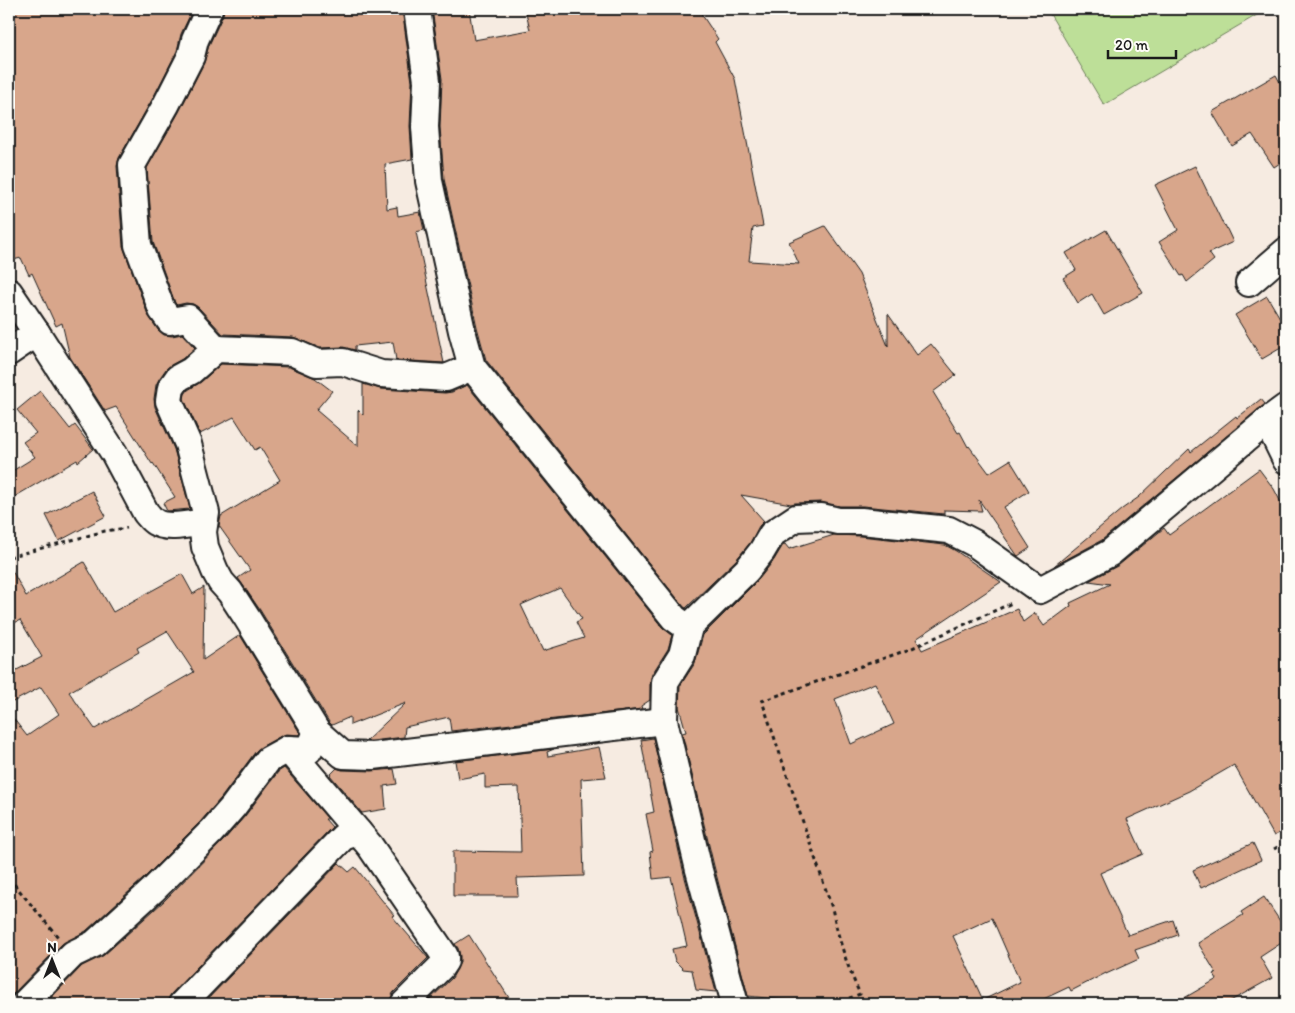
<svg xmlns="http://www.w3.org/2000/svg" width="1295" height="1013" viewBox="0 0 1295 1013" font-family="Itim,sans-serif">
<rect width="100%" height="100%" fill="#f6ebe1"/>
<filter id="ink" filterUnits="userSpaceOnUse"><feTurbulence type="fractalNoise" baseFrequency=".02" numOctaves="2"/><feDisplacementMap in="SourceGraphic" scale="10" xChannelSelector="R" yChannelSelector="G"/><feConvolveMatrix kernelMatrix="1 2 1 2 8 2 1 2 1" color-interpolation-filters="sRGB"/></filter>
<g filter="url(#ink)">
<!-- green -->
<path fill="#bddf98" stroke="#6c7e5a" d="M1047,9H1267L1104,105Z"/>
<!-- building -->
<g fill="#d8a68b" stroke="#1c1c1c" fill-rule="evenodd">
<path d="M9,9H193L181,34L177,51L153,98L119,158L117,166L123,246L148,315L158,330L164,335L172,336L182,334L195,348L182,359L171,365L166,369L159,379L156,385L154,399L155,407L174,449L190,509L167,511L163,503L175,497L153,463L152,464L116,407L105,411L70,357L62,323L56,326L32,273L29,275L21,258L9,261Z"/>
<path d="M224,9H402L412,82L410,126L412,159L385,164L387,209L397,207L398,216L420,212L424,230L416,232L444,363L396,360L393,342L355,346V350L343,347L320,348L293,337L223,334L199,308L193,304L186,303L177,305L175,303L153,242L147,168L179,112L204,63L209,45L223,15Z"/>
<path d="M432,9H469L474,40L530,30L525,9H698L718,39L715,42L735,79L763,226L753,228L749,261L799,264L789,242L825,226L859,274L888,346V314L917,355L931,344L956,375L933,392L958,433L960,432L968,447L969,446L989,473L1010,460L1029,491L1004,507L1030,548L1018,556L1017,555L979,500L982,511L944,510V514L863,506H840L821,502L795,503L791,504L741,495L764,521L759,526L750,543L736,560L686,608L684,607L486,360L477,327L444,179L440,127L442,79Z"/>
<path d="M1276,75L1286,93V159L1274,167L1252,134L1232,146L1212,112Z"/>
<path d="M1195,166L1224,226L1225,225L1233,242L1209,253L1214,260L1187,282L1183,275L1181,276L1159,242L1178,230L1155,185Z"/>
<path d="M1106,230L1143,293L1104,315L1092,294L1078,303L1063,278L1076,270L1066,253Z"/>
<path d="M1267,296L1286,328V345L1262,359L1235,315Z"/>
<path d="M221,364L289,367L315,378L332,391L316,410L358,446V410L363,415V384L380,389L445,393L452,392L467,385L662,627L672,635L668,649L652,674L650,682V700L641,706L642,709L451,731L449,717L405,727L404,737L372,741H366L406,703L350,725V717L332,725L329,722L260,610L238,578L250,570L219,526L221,516L280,480L260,447L255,450L234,417L200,434L184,399L185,394L188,390L201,382ZM560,588L582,619L576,622L584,638L543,651L521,605Z"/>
<path d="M40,391L70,429L75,425L93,449L78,462L77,460L9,500V473L35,457L23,442L36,433L17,410Z"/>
<path d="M1261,399L1265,404L1102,540L1054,566L1122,509L1139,497L1189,449L1191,452L1236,416L1237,418Z"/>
<path d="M1259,469L1274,489L1286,512V693L1280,697L1286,706V829L1274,836L1234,765L1189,791L1127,819L1143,854L1100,873L1128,935L1173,920L1178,935L1135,950L1139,959L1106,974V973L1071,991L1069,987L1033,1004H821L748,996L714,866L682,733L686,732L679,707L680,686L695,663L703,635L759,579L774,560L783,545L785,544L789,549L834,535L860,536L945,545L956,551L1001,582L916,639L922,650L1017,609L1023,622L1035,613L1044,626L1071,606L1070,603L1110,584L1089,581L1119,565L1164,528L1169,535ZM875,683L894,724L851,744L835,699ZM992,918L1020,982L983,1000L953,936Z"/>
<path d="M92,491L106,516L59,541L46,515Z"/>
<path d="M84,562L113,612L182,574L193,594L204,587L203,660L240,635L300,733L299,735L286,734L281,736L261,747L256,751L221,798L201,821L143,879L86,931L62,944L13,994L9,1004V713L27,736L59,714L41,687L9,704V674L42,657L20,620L9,626V565L26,596ZM167,631L194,672L95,729L69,692L139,652L137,648Z"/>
<path d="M653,738L684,874L716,992L696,990L692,970L683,969L675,961L672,949L687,946L671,877L653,879L650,852L653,851L646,814L654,812L641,740Z"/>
<path d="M599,747L606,777L581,779L584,876L517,878L518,896H453V851L521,852L519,787L485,788V774L458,779L455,761L554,749L547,752L548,756Z"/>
<path d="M284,768L328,819H325L332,827L171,994L168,1000L167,1004H45L82,966L104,955L164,901L223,841L245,816L278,772Z"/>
<path d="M337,768L342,770L372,771L394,769L397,784L384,786L386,809L362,813L330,775Z"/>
<path d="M1253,843L1261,860L1201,888L1193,870Z"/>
<path d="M339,863L349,872L355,867L394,915L392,916L428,958L393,993L390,1000L389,1004H203Z"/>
<path d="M1264,897L1286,930V940L1260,957L1272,978L1225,1004H1174L1217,979L1214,974L1216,973L1198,943L1243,915L1241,912Z"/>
<path d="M469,935L513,1004H425L452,978L457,969L460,962V956L458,948L455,944Z"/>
</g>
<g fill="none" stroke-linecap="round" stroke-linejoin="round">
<!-- minor casing -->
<g stroke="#1c1c1c" stroke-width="30">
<g id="minor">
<path d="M209,9L195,40L191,56L166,105L132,165L138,245L162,310L170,321L188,318L216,349"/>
<path d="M417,9L427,81L425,127L429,181L462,331L472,367L674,618L681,623L689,627"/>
<path d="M1249,283L1286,251"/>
<path d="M9,292L40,338L114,453L146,513C149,516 151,520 155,522C167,530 190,524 204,522"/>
<path d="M9,352L37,333"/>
<path d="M472,367L446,378L415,376L381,374L343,362L317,363L292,352L216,349L191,371L178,378L171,388L169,401L188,444L206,513L203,532L205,547L215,571L221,582L230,592L247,618L317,732L343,755L373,756L664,721"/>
<path d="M1267,421L1286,460"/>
<path d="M288,749L370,846L445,956V961L441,967L404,1004"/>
<path d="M24,1004L73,954L94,944L153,890L212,831L233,807L268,760L288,749L309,750L317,732"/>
<path d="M182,1004L343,837L358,832"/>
<path d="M735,1004L699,870L664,721L665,682L682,655L689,627L747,570L762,551L772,534L796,518L821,517L838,521H861L949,530L974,543L1040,590L1110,553L1267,421L1286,407"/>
</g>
</g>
<!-- path -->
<g stroke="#1c1c1c" stroke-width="3" stroke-dasharray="4 4" stroke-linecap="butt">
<path d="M9,557L105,531L127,528"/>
<path d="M1274,849L1286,842"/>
<path d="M9,878L58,937"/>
<path d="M850,1004L847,999L860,994C847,967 838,937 832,908L762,701L910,649L1014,602"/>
</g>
<!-- minor -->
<use href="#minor" stroke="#fdfcf7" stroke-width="26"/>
</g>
</g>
<!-- margin -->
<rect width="1295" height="1013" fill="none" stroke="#fdfcf7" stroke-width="30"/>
<rect x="15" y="15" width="1265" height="983" fill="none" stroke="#1c1c1c" stroke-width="2" filter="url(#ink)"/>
<!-- north arrow -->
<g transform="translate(52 960)" stroke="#fdfcf7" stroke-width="4" paint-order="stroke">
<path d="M0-4L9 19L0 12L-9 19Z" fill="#1c1c1c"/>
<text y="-8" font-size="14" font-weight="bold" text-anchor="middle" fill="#1c1c1c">N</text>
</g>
<!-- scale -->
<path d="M1108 50v8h68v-8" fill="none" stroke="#1c1c1c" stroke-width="2.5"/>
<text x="1115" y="50" font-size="15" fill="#1c1c1c" stroke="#fdfcf7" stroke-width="4" paint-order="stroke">20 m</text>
</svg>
